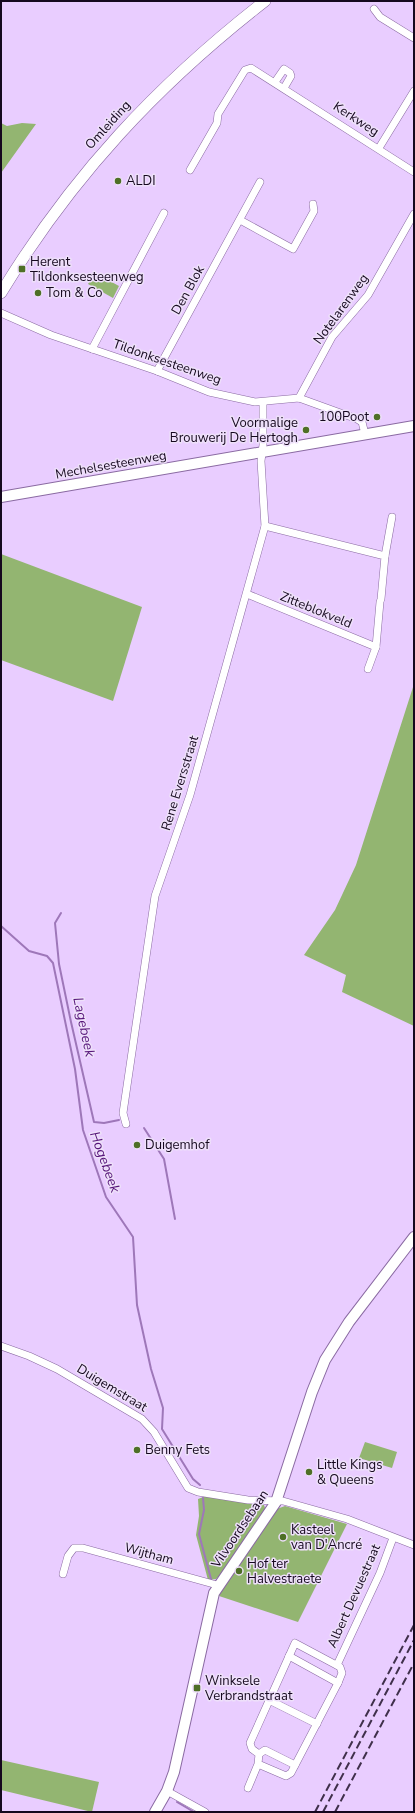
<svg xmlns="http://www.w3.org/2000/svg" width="415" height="1813" viewBox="0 0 415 1813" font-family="'Nunito Sans',sans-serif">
<rect width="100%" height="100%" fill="#e9cdff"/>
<!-- green -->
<g fill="#93b571">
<path d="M1,123L7,126L22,123L36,124L1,173Z"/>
<path d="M95,273L119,286L113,298L88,284Z"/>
<path d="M1,554L142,607L113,701L1,660Z"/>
<path d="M414,684V1026L342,992L346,975L304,955L335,910L356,865Z"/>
<path d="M365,1442L397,1452L392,1468L359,1458Z"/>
<path d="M206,1496L264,1505L266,1511L242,1547L219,1576L216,1579L208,1580L196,1535L199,1516L198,1499Z"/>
<path d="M285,1506L347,1524L298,1622L219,1596L223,1584L274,1510Z"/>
<path d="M1,1760L99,1782L92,1812L1,1790Z"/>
</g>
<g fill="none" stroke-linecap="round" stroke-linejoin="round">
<!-- stream -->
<g stroke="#9e77b9" stroke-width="2">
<path d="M61,913L55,923L59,964L71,1022L94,1122L104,1123L119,1120"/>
<path d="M1,926L29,951L47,956L53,963L75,1069L83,1130L106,1197L133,1237L137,1305L151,1369L163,1408L162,1429L193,1479L200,1485"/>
<path d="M144,1128L164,1159L175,1219"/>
<path d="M203,1498L204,1510L199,1534L211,1579"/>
<path d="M177,1802L194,1812"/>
</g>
<!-- street casing -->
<g stroke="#8a6aa2" stroke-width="8">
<g id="street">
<path d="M374,9L380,17L414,38"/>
<path d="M275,82L284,69L290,73L291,76L284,88"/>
<path d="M379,148L414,91"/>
<path d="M190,170L217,123L218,114L245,70L251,68L414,172"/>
<path d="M240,220L293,249L314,211L313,204"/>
<path d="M1,313L51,335L157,371L209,392L255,402L299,398L357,419L362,422L365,434"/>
<path d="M92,349L164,213"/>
<path d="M157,371L260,182"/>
<path d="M299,398L332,337L368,295L414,214"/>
<path d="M265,526L385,556L381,599"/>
<path d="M385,556L392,517"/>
<path d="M247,594L376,647L368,669"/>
<path d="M376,647L380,602"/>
<path d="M126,1124L123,1113L155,896L190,795L265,526L261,461L263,445V402"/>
<path d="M1,1346L29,1356L57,1369L142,1419L154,1432L188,1488L198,1492L248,1500L283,1501L347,1519L414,1545"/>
<path d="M63,1574L68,1556L74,1548H83L217,1585"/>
<path d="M289,1656L338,1683"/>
<path d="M337,1665L380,1573L393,1538"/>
<path d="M269,1700L317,1724"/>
<path d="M259,1754L265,1750L295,1765"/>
<path d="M248,1788L258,1764L259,1754L252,1749L250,1743L295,1643L340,1667L342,1673L338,1683L291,1773L286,1776L258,1764"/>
<path d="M167,1791L205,1812"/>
</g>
</g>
<!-- secondary casing -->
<g stroke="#8a6aa2" stroke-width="12">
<g id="secondary">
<path d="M1,497L414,426"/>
<path d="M155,1812L167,1791L174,1772L214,1593L276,1502L312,1392L325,1360L349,1322L414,1237"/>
</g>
</g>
<!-- primary casing -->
<g stroke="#8a6aa2" stroke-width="12">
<path id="primary" d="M1,293C72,176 157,85 265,1"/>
</g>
<!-- street -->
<use href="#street" stroke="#fff" stroke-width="7"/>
<!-- secondary -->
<use href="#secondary" stroke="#fff" stroke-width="10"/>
<!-- primary -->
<use href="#primary" stroke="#fff" stroke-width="11"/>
<!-- rail -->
<g stroke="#40304b" stroke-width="2" stroke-dasharray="8 4" stroke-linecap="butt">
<path d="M315,1812L414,1625"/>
<path d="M323,1812L414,1640"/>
<path d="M335,1812L414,1663"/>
</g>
</g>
<!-- markers -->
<g fill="#4e6f26" stroke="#eee0fa" stroke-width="1.5">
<circle cx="118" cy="181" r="4"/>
<rect x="18" y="265" width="8" height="8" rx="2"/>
<circle cx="38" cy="293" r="4"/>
<circle cx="377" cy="417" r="4"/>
<circle cx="306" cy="430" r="4"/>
<circle cx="137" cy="1145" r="4"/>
<circle cx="137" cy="1450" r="4"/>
<circle cx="309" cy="1472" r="4"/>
<circle cx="283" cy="1537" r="4"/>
<circle cx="239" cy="1571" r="4"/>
<rect x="193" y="1684" width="8" height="8" rx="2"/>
</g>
<g text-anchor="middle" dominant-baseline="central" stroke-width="3" stroke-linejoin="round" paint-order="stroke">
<!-- street labels -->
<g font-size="13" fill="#15081e" stroke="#eee0fa">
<text transform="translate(356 119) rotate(33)">Kerkweg</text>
<text transform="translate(108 125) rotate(-48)">Omleiding</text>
<text transform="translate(188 290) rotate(-61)">Den Blok</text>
<text transform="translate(341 309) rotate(-54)">Notelarenweg</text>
<text transform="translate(167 362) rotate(19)">Tildonksesteenweg</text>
<text transform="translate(111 465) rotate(-10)">Mechelsesteenweg</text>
<text transform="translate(316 610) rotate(22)">Zitteblokveld</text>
<text transform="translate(180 783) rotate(-73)">Rene Eversstraat</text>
<text transform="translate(112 1388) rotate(31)">Duigemstraat</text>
<text transform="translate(240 1529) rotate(-56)">Vilvoordsebaan</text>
<text transform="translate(149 1554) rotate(15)">Wijtham</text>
<text transform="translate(354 1596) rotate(-66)">Albert Devuestraat</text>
</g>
<!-- poi labels -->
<g font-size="13" fill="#15081e" stroke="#eee0fa" text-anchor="start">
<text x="126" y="181">ALDI</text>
<text x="30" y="262">Herent<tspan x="30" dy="15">Tildonksesteenweg</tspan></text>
<text x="46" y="293">Tom &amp; Co</text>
<text x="369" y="417" text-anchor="end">100Poot</text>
<text x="298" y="423" text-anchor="end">Voormalige<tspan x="298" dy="15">Brouwerij De Hertogh</tspan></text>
<text x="145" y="1145">Duigemhof</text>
<text x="145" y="1450">Benny Fets</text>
<text x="317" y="1465">Little Kings<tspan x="317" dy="15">&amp; Queens</tspan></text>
<text x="291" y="1530">Kasteel<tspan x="291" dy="15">van D'Ancré</tspan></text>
<text x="247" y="1564">Hof ter<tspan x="247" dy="15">Halvestraete</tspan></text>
<text x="205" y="1681">Winksele<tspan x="205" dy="15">Verbrandstraat</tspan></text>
</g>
<!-- water labels -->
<g font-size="14" font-style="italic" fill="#561579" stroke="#eee0fa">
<text transform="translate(84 1027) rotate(78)">Lagebeek</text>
<text transform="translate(105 1162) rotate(70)">Hogebeek</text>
</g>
</g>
<!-- border -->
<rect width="415" height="1813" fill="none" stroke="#15081e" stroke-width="4"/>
</svg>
